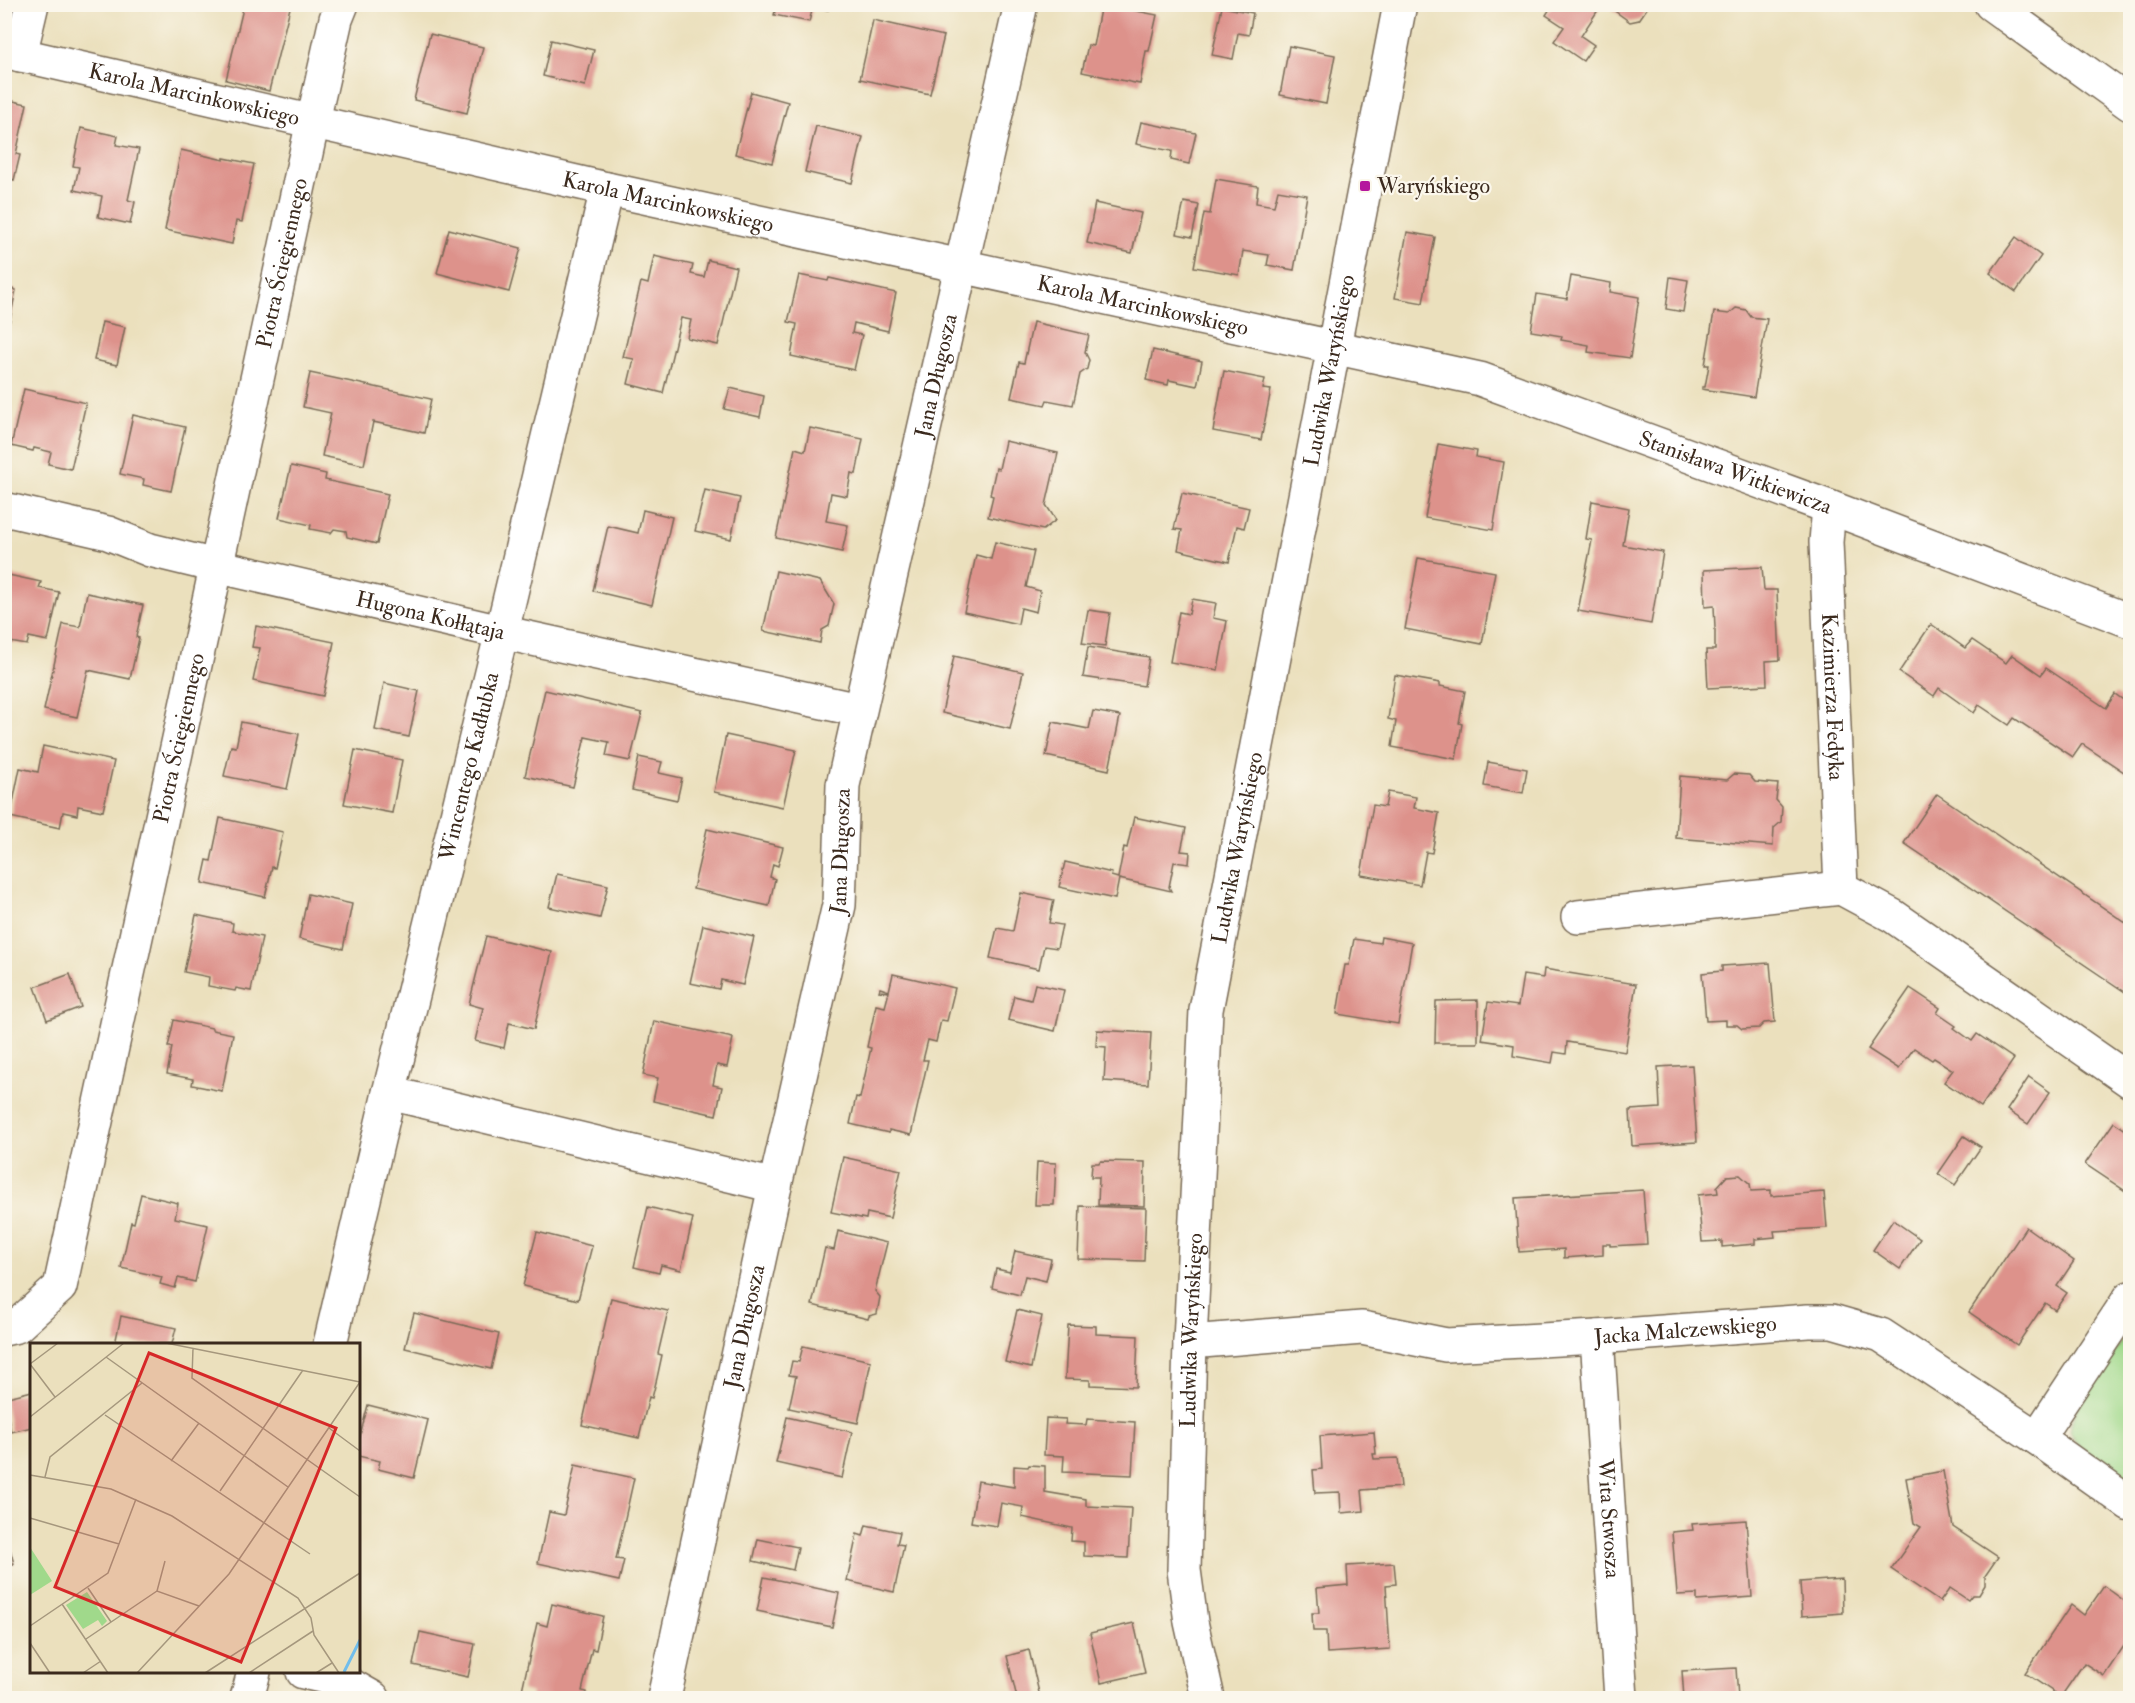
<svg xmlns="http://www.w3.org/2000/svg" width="2135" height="1703" viewBox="0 0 2135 1703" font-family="'IM FELL Double Pica',serif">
<rect width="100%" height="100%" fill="#fbf7ec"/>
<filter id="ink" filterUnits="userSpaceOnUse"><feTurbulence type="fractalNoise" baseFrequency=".0167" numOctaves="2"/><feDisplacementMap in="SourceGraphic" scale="12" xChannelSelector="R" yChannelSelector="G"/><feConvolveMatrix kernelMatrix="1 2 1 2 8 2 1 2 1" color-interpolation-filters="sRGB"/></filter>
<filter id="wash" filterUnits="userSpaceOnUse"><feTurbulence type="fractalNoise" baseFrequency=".008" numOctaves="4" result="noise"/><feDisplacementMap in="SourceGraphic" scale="24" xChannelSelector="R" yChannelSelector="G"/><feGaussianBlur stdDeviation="1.35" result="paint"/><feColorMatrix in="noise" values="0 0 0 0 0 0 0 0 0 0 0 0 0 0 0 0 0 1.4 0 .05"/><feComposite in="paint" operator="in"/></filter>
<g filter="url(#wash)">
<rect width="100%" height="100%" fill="#ebe0bd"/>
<!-- green -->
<path fill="#a0d98b" stroke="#6e8254" stroke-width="1.5" d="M2130,1330V1488L2082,1454L2070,1431L2077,1407Z"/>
<g id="blocks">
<!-- building -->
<g fill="#dd928b">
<path d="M244,4H291L269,91L226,80Z"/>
<path d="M777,4H829L828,10L813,7L809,22L774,15Z"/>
<path d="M1101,4L1157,15L1149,51H1146L1140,84L1082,72L1088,45L1093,46Z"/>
<path d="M1553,4H1602L1581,36L1594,45L1583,61L1554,41L1564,27L1546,15Z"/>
<path d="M1605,4H1650L1639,20L1630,22Z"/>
<path d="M1222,7L1253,13L1249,35L1238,33L1233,59L1212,55Z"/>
<path d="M873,20L944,36L930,94L860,79Z"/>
<path d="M430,34L483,47L467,113L414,100Z"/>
<path d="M551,40L594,50L585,86L543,76Z"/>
<path d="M1289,46L1335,55L1326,104L1280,95Z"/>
<path d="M751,92L788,102L772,163L735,154Z"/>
<path d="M4,99L27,104L16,154L20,155L14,180L4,178Z"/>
<path d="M1141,122L1196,133L1189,164L1171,160L1172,151L1136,144Z"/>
<path d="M816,126L863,137L852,183L805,172Z"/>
<path d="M81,128L118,136L116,145L139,149L128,200L135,202L130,224L98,217L102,196L74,190L79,167L73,166Z"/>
<path d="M181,150L224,160V158L254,164L242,222L236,221L232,244L165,230Z"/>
<path d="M1216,179L1258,186L1256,203L1274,206L1278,190L1307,195L1294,270L1267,265L1269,255L1243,251L1239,275L1194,267L1204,213L1210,214Z"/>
<path d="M1184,202L1199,205L1192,237L1177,234Z"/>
<path d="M1095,203L1141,213L1132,253L1087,243Z"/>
<path d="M449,229L521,248L509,292L437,273Z"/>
<path d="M1407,232L1435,237L1423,303L1395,298Z"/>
<path d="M2016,237L2041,256L2016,292L1990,273Z"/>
<path d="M654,256L693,265L691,274L704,277L708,260L736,267L718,345L687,338L691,320L681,318L663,393L628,384L634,359L623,357L641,282L648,284Z"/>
<path d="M799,275L828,281L829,278L896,293L888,331L854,323L852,333L862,335L854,370L791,356L797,324L788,322Z"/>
<path d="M1571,276L1611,283L1610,292L1639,297L1630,358L1588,352L1589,345L1561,340L1562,336L1531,331L1537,294L1567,299Z"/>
<path d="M1670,277L1688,280L1683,312L1666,309Z"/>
<path d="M5,287L16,290L8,329L5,328Z"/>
<path d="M1736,308L1746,310L1751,317L1767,319L1754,397L1702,389V387H1705L1709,365H1705L1714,312L1729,314Z"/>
<path d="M102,322L125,327L117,365L94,360Z"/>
<path d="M1033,322L1089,335L1085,352L1089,360L1087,369L1080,374L1073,405L1047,400L1045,405L1011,398L1019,362L1024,363Z"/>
<path d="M1153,350L1202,361L1197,386L1169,380L1168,385L1146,380Z"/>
<path d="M1224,371L1265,379L1263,389L1271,390L1261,440L1213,431Z"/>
<path d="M310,373L431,399L424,433L373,422L364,465L322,456L331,413L303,407Z"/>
<path d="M730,388L764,396L760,417L724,409Z"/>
<path d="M24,389L86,403L71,469L48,464L51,452L34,448L33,451L11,446Z"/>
<path d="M133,415L185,427L171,491L143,485L144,479L120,474Z"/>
<path d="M810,428L863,439L856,474L851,473L847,496L831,493L826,521L848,525L842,552L776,538L795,448L805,451Z"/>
<path d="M1005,441L1058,453L1046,505L1056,520L1043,530L988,517L993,496L990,495L996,468L999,469Z"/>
<path d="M1438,444L1477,451L1476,457L1504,462L1493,530L1425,518Z"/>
<path d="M291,466L326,474L325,480L388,494L377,544L347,537L346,531L334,529L331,533L310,529L311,525L279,518Z"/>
<path d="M705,490L740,498L731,539L695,531Z"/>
<path d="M1182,493L1249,508L1244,528L1237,526L1229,562L1178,550L1182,530L1174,529Z"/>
<path d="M1592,501L1629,508L1623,545L1663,552L1651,624L1578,611L1592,540L1586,539Z"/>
<path d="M643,510L672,517L652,605L593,591L608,526L638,533Z"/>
<path d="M995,542L1034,551L1026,587L1040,591L1036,612L1021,608L1018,624L964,612L976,555L991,559Z"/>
<path d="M1418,558L1495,572L1482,644L1405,629Z"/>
<path d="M1762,567L1764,590H1777L1780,660L1766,661L1767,685L1708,688L1706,650H1715V628L1714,606L1705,607L1704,570Z"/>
<path d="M776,571L820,581L834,604L829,626L822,630L820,643L763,631Z"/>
<path d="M4,574L41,582L39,588L59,592L48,641L29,637L27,645L4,641Z"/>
<path d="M87,593L143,605L136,637L139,638L130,679L88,670L77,717L44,710L63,624L80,627Z"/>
<path d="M1192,599L1216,603L1213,618L1227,621L1218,670L1170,662L1179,612L1189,614Z"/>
<path d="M1088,610L1110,613L1105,646L1082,643Z"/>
<path d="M1931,624L1965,648L1972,640L2006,663L2012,655L2041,675L2046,668L2106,708L2115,694L2130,705V776L2082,744L2073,757L2014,718L2009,725L1979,705L1974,713L1939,688L1934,696L1899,672Z"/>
<path d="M256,626L334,642L323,696L253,681L260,648L252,647Z"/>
<path d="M1088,647L1149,657L1144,686L1083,677Z"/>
<path d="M954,656L1023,672L1010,729L942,713Z"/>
<path d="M1395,675L1440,683V686L1465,691L1459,723L1462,724L1456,759L1392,747L1396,721L1388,719Z"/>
<path d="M384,683L419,691L409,737L375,730Z"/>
<path d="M545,690L642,713L630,761L606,756L609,742L585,737L573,787L525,776Z"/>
<path d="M1093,711L1120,716L1109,770L1046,756L1053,722L1089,729Z"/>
<path d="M241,722L299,734L287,789L224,776L231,746L236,747Z"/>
<path d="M726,735L796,750L783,807L714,792Z"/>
<path d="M43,746L114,761L103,811L78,806L77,815L63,812L60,828L10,817L20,768L38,772Z"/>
<path d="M355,750L402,760L392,813L344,804Z"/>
<path d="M639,757L662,762L659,773L682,778L677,800L632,790Z"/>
<path d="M1488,762L1527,769L1523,793L1484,786Z"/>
<path d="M1734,774L1749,775L1755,782L1778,784L1776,800L1782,807L1781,822L1774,828L1773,846L1676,838L1680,776L1727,780Z"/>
<path d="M1388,792L1416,797L1414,808L1439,813L1432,853L1426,852L1420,885L1361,875L1373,805L1385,807Z"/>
<path d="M1937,794L2130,926V984L2125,992L1904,843Z"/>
<path d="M1134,817L1186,828L1181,851L1190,852L1189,864L1174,862L1169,887L1171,891L1119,879L1115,899L1059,887L1065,862L1112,873L1111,876L1118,878L1124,847L1127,848Z"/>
<path d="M220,818L283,832L275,868L272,867L265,897L202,883L207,860L211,861Z"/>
<path d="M707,829L783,847L778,866L773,864L770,877L775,879L769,906L693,889Z"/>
<path d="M557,874L608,885L600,918L549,907Z"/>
<path d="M1021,893L1054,900L1049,923L1062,925L1057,948L1044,946L1039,969L990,958L997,928L1013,931Z"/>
<path d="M308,894L352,904L343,949L299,939Z"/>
<path d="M196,915L233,923L232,931L262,937L251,991L236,988L235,991L208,986L209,977L184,972Z"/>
<path d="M703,925L754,937L743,985L721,980L719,989L690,983Z"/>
<path d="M486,936L552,952L534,1029L509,1023L504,1048L475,1041L483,1008L469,1004Z"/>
<path d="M1381,937L1412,943L1398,1024L1337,1014L1345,965H1349L1354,939L1380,943Z"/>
<path d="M1770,963L1775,1022L1764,1023L1759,1028L1742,1029L1737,1025H1726V1020L1706,1021L1702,973L1722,971V966Z"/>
<path d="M1544,969L1636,984L1625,1052L1567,1042L1566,1054L1554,1052L1552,1063L1513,1056L1514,1045L1482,1040L1488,1002L1518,1006L1523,975L1543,978Z"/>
<path d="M70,974L81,1007L47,1020L35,987Z"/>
<path d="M893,974L955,988L947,1021L941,1020L936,1042L928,1040L923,1060H928L911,1135L889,1130V1133L850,1124L856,1097L860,1098L871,1048L867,1047L876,1005L885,1007L889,992L879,991L880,988L889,991Z"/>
<path d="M1035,984L1064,990L1055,1031L1008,1020L1014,996L1031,1000Z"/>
<path d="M1910,988L1940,1008L1937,1013L1956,1026L1954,1028L1972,1041L1977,1034L2014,1059L1981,1107L1944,1082L1953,1070L1934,1058L1932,1060L1914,1048L1899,1069L1868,1049Z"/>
<path d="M1478,1000V1043H1435L1436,1001Z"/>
<path d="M174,1020L212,1028V1030L233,1034L222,1091L192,1085L193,1079L167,1074L172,1047H168Z"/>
<path d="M654,1021L733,1038L727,1067L717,1065L713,1085L722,1087L716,1115L653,1101L658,1078L643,1075Z"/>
<path d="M1097,1030L1151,1033L1148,1084L1104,1081L1106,1047L1096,1046Z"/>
<path d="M1692,1065L1697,1142L1632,1146L1630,1110L1660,1108L1658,1067Z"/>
<path d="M2029,1077L2050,1092L2028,1124L2007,1110Z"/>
<path d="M2114,1122L2130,1133V1194L2085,1164Z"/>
<path d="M1964,1136L1981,1147L1955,1185L1938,1174Z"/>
<path d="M843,1157L901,1170L890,1218L867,1213L866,1219L831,1212Z"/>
<path d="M1100,1161L1145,1162L1144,1206L1098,1205L1099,1177H1091L1092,1163H1099Z"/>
<path d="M1037,1162L1056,1163L1054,1205H1035Z"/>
<path d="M1740,1175L1750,1184L1751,1191L1771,1190V1196L1824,1192L1827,1228L1774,1231L1775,1237L1755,1239V1244L1722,1247V1241L1702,1242L1698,1195L1718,1193L1717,1187L1727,1176Z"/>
<path d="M1643,1190L1647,1244L1610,1246V1244H1603V1255L1564,1258V1249L1519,1252L1515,1198Z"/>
<path d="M141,1194L178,1203L175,1218L208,1225L195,1282L178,1278L175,1288L160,1284L162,1277L121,1268L131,1222L134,1223Z"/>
<path d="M1080,1206L1146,1208L1144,1261L1078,1259Z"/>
<path d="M648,1207L693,1218L681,1270L661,1265L659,1273L634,1267Z"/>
<path d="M1893,1220L1920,1239L1900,1269L1873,1250Z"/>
<path d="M2026,1227L2074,1261L2057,1286L2067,1293L2055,1310L2045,1303L2017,1345L1969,1312Z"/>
<path d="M838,1231L887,1243L875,1291L880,1297L877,1314L869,1316L868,1319L812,1305L825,1248L834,1250Z"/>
<path d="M537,1232L592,1246L578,1300L523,1286Z"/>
<path d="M4,1240L10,1265L4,1266Z"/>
<path d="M1015,1251L1051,1259L1046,1281L1025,1276L1020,1295L992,1288L996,1269L1010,1272Z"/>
<path d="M611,1298L668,1311L658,1354L662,1355L657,1378L652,1398L649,1397L639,1438L582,1425Z"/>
<path d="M1017,1310L1042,1316L1031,1368L1005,1362Z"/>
<path d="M414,1313L499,1334L491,1369L405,1348Z"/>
<path d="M121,1316L176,1328L172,1344H115Z"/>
<path d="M1068,1325L1096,1326V1334L1138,1336L1136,1387L1090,1385V1380L1065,1379Z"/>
<path d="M803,1346L871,1361L858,1423L789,1408L796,1376L789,1375L792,1361L799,1362Z"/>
<path d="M32,1391V1427L11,1432L4,1398Z"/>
<path d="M368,1405L428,1420L414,1478L378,1469L380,1461L358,1456V1443Z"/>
<path d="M787,1417L852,1432L842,1478L776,1463Z"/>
<path d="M1046,1418L1066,1419L1065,1424L1086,1425L1087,1419L1135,1422L1132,1475L1063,1472L1064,1456L1044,1455Z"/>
<path d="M1374,1432L1376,1454H1373L1374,1459L1398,1458L1401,1487L1362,1490L1364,1511L1341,1513L1340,1492L1315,1493L1313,1470L1322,1469L1320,1436Z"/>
<path d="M575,1465L634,1478L616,1559L624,1560L619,1581L538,1563L549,1512L564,1515Z"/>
<path d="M1029,1465L1045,1466V1492L1086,1499V1506L1131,1508L1128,1558L1084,1556V1542L1071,1541L1072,1528L1022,1517L1023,1507L1001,1503L997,1526L971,1522L978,1481L1014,1487V1466L1028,1467Z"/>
<path d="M1943,1471L1953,1527L1998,1557L1985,1576V1585L1979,1595H1972L1968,1600L1950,1588L1940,1602L1891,1569L1921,1527L1914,1523L1906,1478Z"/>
<path d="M1746,1520L1752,1597L1697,1601V1594L1677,1595L1672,1532L1693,1530L1692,1524Z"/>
<path d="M866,1525L900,1532L897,1544L904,1545L894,1592L847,1581L857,1534L863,1536Z"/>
<path d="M4,1526L14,1564L4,1566Z"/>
<path d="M758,1539L798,1547L793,1570L753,1561Z"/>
<path d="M1394,1563L1396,1584L1386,1585L1390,1649L1327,1653L1326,1631H1313L1312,1613H1319L1317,1588L1348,1585L1347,1566Z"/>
<path d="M764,1577L839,1593L832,1627L757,1611Z"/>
<path d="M1842,1579L1843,1613L1802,1616L1800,1582Z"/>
<path d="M2104,1586L2130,1605V1637L2104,1676L2084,1663L2062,1695L2067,1698H2056L2058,1695L2025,1673L2071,1605L2084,1615Z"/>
<path d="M552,1604L603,1616L596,1650L592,1649L582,1691L587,1692L586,1698H531L532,1693L522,1690L537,1623L547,1626Z"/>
<path d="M1134,1623L1145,1673L1101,1683L1090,1633Z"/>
<path d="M420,1632L475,1644L468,1677L413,1665Z"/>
<path d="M1029,1650L1040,1697L1017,1698L1007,1656Z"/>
<path d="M1736,1668L1738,1698H1684L1682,1671Z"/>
</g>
</g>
</g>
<g filter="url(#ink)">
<use href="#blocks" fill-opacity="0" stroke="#796a56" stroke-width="1.5"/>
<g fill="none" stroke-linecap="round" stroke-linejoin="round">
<!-- minor casing -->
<g stroke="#796a56" stroke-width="36">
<g id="minor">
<path d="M1991,4L2130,104"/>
<path id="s1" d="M4,51L607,189L1480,379L1829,507L2130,621"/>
<path d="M20,55L32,4"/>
<path id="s2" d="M1829,507L1826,542L1841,888L1893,916L2130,1081"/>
<path id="s3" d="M4,509L108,533L150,550L216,566L501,632L859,710"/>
<path d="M1578,917L1841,888"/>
<path d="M389,1093L775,1186"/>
<path id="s4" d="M4,1329L17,1326L60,1287L313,121L336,19L342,4"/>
<path id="s5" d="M1597,1337L1621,1698"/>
<path id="s6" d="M1190,1342L1362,1328L1446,1345L1597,1337L1808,1321H1832L1881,1335L2037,1438L2130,1504"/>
<path id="s7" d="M330,1344L389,1093L497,652L607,189"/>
<path d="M2037,1438L2130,1298"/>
<path d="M303,1672L343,1681L373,1698"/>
<path d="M247,1698L254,1672"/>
<path id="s8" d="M664,1698L775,1186L839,905L843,785L1021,4"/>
<path id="s9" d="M1208,1698L1191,1622L1184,1570L1190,1342L1206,1010L1400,4"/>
</g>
</g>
<!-- minor -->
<use href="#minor" stroke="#fff" stroke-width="33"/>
</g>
</g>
<!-- markers -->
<rect fill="#b5179e" stroke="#fbf7ec" stroke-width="2" x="1359" y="180" width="12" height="12" rx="3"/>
<g text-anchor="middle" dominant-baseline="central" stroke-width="4.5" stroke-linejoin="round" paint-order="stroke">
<!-- street labels -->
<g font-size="22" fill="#3b2a1e" stroke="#fbf7ec">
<text stroke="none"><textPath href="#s1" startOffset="195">Karola Marcinkowskiego</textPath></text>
<text stroke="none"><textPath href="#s1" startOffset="681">Karola Marcinkowskiego</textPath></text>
<text stroke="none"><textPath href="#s4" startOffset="1119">Piotra Ściegiennego</textPath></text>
<text stroke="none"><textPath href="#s1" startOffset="1167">Karola Marcinkowskiego</textPath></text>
<text stroke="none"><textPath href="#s9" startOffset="1342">Ludwika Waryńskiego</textPath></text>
<text stroke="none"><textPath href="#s8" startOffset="1352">Jana Długosza</textPath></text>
<text stroke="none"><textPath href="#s1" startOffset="1784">Stanisława Witkiewicza</textPath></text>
<text stroke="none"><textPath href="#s3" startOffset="440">Hugona Kołłątaja</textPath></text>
<text stroke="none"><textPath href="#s2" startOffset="190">Kazimierza Fedyka</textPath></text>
<text stroke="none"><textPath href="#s4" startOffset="633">Piotra Ściegiennego</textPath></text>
<text stroke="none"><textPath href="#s7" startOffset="594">Wincentego Kadłubka</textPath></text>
<text stroke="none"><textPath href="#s9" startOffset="856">Ludwika Waryńskiego</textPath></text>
<text stroke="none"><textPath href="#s8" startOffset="866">Jana Długosza</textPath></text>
<text stroke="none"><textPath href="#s8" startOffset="380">Jana Długosza</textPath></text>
<text stroke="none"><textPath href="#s9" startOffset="370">Ludwika Waryńskiego</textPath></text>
<text stroke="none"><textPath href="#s6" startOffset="498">Jacka Malczewskiego</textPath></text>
<text stroke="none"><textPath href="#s5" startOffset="182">Wita Stwosza</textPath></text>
</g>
<!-- poi labels -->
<g font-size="22" fill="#3b2a1e" stroke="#fbf7ec" text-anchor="start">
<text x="1377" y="186">Waryńskiego</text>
</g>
</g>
<!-- overview -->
<g transform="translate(30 1343)">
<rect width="330" height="330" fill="#ebe0bd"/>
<path d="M0,204L22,238L0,252ZM57,249L77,278L72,283L68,277L53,286L36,262Z" fill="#a0d98b"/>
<path fill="none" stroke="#71bdeb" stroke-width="3" d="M314,329L330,297"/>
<path fill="none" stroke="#a5977d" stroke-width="1.5" d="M136,0L330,39M163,5L162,35L330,154M76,14L258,144M0,21L25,54M0,21L28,0M75,72L280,211M0,74L94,0M299,85L330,108M141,118L169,80M0,132L81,146L142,173L268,255L281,275L284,292L309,330M15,134L20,114L112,40M190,148L273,27M0,175L89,201M58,245L81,279M127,248L135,218M32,261L78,330M0,283L78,230L106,156M56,296L127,248L169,263M0,300L20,330M53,330L71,318M107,330L199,231L330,39M175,330L330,230M219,330L283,288M286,330L302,320"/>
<path fill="#d62828" fill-opacity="0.15" stroke="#d62828" stroke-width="3" d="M119,10L306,85L211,319L25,244Z"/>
<rect width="330" height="330" fill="none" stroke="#3b2a1e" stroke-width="3"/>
</g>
<!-- margin -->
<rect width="2135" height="1703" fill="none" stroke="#fbf7ec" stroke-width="24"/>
</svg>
